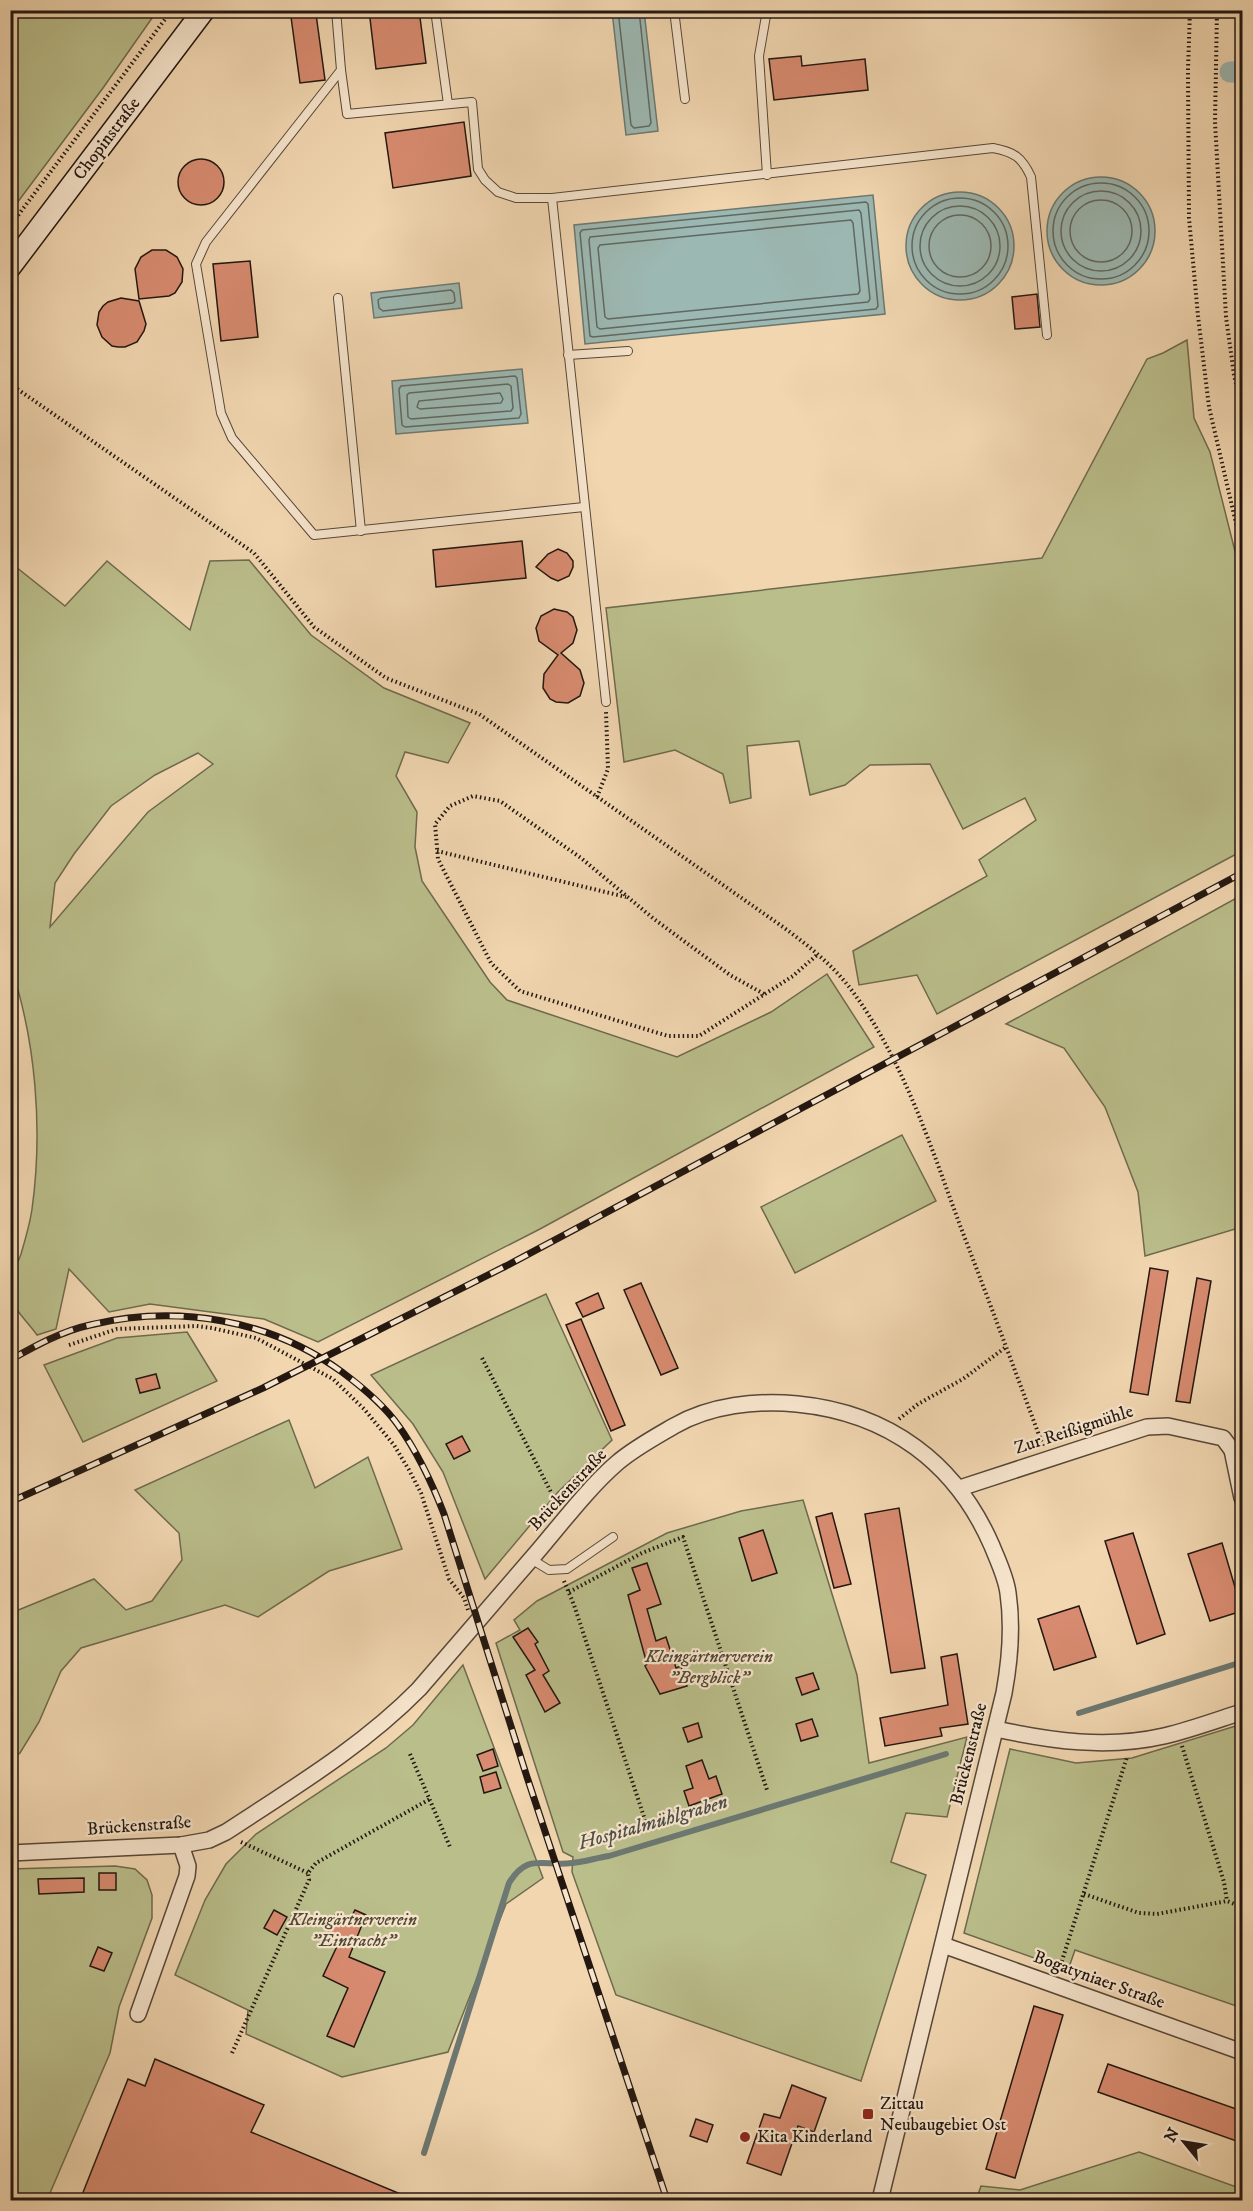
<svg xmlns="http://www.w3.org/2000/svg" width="1253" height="2211" viewBox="0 0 1253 2211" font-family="'IM FELL DW Pica',serif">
<rect width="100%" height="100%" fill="#f1d6b0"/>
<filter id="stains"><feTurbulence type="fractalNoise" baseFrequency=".00333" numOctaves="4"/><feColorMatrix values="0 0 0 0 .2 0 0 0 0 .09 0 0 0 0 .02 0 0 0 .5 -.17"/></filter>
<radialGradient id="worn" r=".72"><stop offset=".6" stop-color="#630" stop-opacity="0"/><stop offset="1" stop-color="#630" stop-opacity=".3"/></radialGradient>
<!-- green -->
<g fill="#babe8b" stroke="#6e6a4e" stroke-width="1.5" fill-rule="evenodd">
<path d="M11,10L157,11L103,88L11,211Z"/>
<path d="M1187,340L1194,418L1210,452L1242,579V851L937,1014L917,975L859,985L853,951L987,876L979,860L1036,820L1025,798L963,829L930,764L870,765L845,785L810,795L799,741L747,746L751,798L730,803L723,774L675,750L624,762L606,608L1042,558L1147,359L1163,353Z"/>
<path d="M249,560L311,635L384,688L470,723L448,763L405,752L396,776L417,812L415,847L422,881L490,982L507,1000L677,1057L771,1012L827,974L874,1047L540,1229L318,1342L264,1319L150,1304L109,1312L69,1269L56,1329L37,1335C31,1326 13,1308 10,1298C6,1283 16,1268 21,1254C25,1240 30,1224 32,1209C43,1130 36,1040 10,964L11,563L65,606L107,561L190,630L210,561ZM198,753L213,764L148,812L50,927L55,883L74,854L111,806L155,775Z"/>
<path d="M1242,895V1227L1145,1256L1138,1192L1105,1107L1064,1048L1006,1024Z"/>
<path d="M902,1135L936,1201L795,1273L761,1207Z"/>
<path d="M546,1294L612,1440L558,1492L485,1579L443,1472L413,1424L371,1375Z"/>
<path d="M187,1332L217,1381L83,1442L44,1365L117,1338Z"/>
<path d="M289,1420L315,1488L368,1457L402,1549L329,1571L258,1617L225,1605L81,1648L61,1671L39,1722L20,1753L11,1760V1613L94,1579L126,1610L152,1601L182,1560L179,1533L135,1490Z"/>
<path d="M803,1500L857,1675L869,1763L967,1737L947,1817L906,1813L891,1862L926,1875L861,2081L616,1995L572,1872L573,1857L563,1852L496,1643L520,1630L514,1620L537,1601L667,1533L741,1511Z"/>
<path d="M463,1665L543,1878L506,1904L448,2052L342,2077L246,2034L248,2010L175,1975L205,1900L226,1864L256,1834L386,1748L413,1725Z"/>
<path d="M1242,1724V2008L1075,1950L1068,1970L964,1933L1010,1749L1076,1763L1132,1758Z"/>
<path d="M115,1866L135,1869L147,1880L152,1895V1918L119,2007L110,2053L47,2200H11L10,1869Z"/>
<path d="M1139,2152L1242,2189V2200H976L981,2186L1020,2190Z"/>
</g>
<!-- water -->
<g fill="#9cb8b2" stroke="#6c7871" stroke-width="1.5">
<path d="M612,11H644L658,131L626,135Z"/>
<circle cx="1101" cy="231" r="54"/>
<circle cx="960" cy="246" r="54"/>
<path d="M873,195L885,314L585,344L574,225Z"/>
<path d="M459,283L462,308L374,318L371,293Z"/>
<path d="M522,369L528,423L396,434L392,381Z"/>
</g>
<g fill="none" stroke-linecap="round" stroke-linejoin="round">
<!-- shore -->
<g stroke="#606861" stroke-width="1.5">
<path d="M618,10L631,125L634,128L649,126L651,123L639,10"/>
<circle cx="1101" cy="231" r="48"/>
<circle cx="1101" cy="231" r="40"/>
<circle cx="960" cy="246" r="48"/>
<circle cx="1101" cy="231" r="31"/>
<path d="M866,202L868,204L878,306L876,309L593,337L590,336L580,233L582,230Z"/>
<circle cx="960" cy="246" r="40"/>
<path d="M859,210L861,213L870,299L868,302L600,329L597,327L589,240L590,237Z"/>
<circle cx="960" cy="246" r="31"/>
<path d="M851,220L853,223L860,291L858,294L608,319L605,317L598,248L600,245Z"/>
<path d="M451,290L454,293L455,301L453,303L383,311L379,308L378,300L381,298Z"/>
<path d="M515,376L517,378L521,414L519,418L405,427L402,425L399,389L401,386Z"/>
<path d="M508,384L511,386L513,408L511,411L411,419L408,417L407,395L409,393Z"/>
<path d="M500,393L503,399L501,403L420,409L417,407L419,401Z"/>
</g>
<!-- stream -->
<g stroke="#6c7871" stroke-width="6">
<path d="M1079,1713L1242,1662"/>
<path d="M424,2153L509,1883C528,1852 543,1867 572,1863C584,1862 596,1858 609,1856L946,1754"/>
</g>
<!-- canal -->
<path stroke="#9cb8b2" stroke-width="21" d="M1230,72H1242"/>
</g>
<!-- building -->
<g fill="#d88b70" stroke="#231710" stroke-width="1.5">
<path d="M369,10H419L426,63L376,69Z"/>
<path d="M316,14L325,80L300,83L291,17Z"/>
<path d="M801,56L802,66L865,59L868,90L774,100L769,59Z"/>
<path d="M464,122L471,176L393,188L385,133Z"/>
<circle cx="201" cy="182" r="23"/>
<path d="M152,250H166L177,257L183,269L182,282L175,293L169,296L139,299L135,269L141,257Z"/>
<path d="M250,261L258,337L221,341L213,264Z"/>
<path d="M1037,294L1040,327L1015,329L1012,297Z"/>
<path d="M121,298L139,301L146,324L144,331L137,342L125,347H118L112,346L102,337L97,325L99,312L103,306L108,302Z"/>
<path d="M522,541L526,578L436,587L433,550Z"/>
<path d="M558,549L567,553L573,561V567L569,576L558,581L551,578L536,567L548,554Z"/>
<path d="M554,609L567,612L573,617L577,630L573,643L561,653L580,670L584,683L580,696L568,703L556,702L550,699L543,688L544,674L558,655L539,641L536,628L541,616Z"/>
<path d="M1150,1268L1168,1271L1148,1395L1130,1392Z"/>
<path d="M1197,1278L1211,1281L1190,1403L1176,1401Z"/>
<path d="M641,1283L678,1368L661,1375L624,1290Z"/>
<path d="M598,1293L604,1308L583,1317L576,1303Z"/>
<path d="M581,1319L625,1425L611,1431L566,1325Z"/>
<path d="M156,1374L160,1388L140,1393L136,1379Z"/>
<path d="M462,1436L470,1451L454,1459L446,1444Z"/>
<path d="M899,1508L925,1668L891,1673L865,1514Z"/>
<path d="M832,1513L851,1584L834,1588L816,1517Z"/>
<path d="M763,1530L777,1573L752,1581L739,1538Z"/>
<path d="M1133,1533L1165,1634L1137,1644L1105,1541Z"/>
<path d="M1222,1543L1242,1611L1210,1621L1188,1554Z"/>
<path d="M647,1563L661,1604L647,1609L656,1641L666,1637L676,1668L681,1666L687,1686L660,1694L645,1666L647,1664L628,1595L640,1590L632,1568Z"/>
<path d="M1079,1606L1096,1657L1054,1670L1038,1619Z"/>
<path d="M528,1628L538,1642L535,1644L549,1671L543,1675L560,1703L545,1712L526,1675L535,1670L513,1637Z"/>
<path d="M957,1654L968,1724L940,1728L942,1736L885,1746L880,1718L948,1705L941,1657Z"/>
<path d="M813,1673L819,1689L802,1695L796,1678Z"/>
<path d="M812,1719L818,1736L801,1741L796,1724Z"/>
<path d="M698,1723L702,1737L688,1742L683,1728Z"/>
<path d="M493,1749L498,1766L483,1771L477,1755Z"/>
<path d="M702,1760L709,1779L716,1776L722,1794L689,1806L684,1791L693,1788L686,1766Z"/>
<path d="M496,1772L501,1788L484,1793L480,1777Z"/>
<rect x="99" y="1873" width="17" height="17"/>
<path d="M84,1878V1892L39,1894L38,1879Z"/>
<path d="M274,1910L287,1917L277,1935L264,1928Z"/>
<path d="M355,1910L366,1915L349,1957L385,1972L354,2047L327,2036L348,1988L323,1976L340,1940L327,1935L335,1915L349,1921Z"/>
<path d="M98,1947L112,1953L104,1971L90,1966Z"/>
<path d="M1034,2006L1063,2015L1015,2178L986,2169Z"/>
<path d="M155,2059L264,2105L251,2132L415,2200H80L128,2079L145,2086Z"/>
<path d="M1108,2064L1242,2111V2143L1098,2092Z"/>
<path d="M792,2085L826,2098L814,2132L798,2126L781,2175L747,2163L764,2114L780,2118Z"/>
<path d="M696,2119L713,2125L707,2142L690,2136Z"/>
</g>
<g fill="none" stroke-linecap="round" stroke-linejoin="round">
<!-- lane casing -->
<g stroke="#564738" stroke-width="10">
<g id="lane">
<path d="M336,10L341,70L206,242L196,264L221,413L232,438L314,535L584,507"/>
<path d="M435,10L448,104"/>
<path d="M674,10L685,99"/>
<path d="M341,70L347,114L472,102L478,169L485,180L498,192L516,198H552L606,702"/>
<path d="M767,175L759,56L767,10"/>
<path d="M552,198L993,148C1014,152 1022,157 1031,177L1047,335"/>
<path d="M338,298L361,531"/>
<path d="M568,355L628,351"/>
<path d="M531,1559L549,1570L567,1569L613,1537"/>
</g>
</g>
<!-- street casing -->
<g stroke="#564738" stroke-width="18">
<g id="street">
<path d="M1232,1450L1242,1498"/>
<path d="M960,1488L1147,1427L1168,1426L1223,1438L1232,1450L1242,1449"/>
<path d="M996,1729C1052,1741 1107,1749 1164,1736C1190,1730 1217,1720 1242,1712"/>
<path d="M10,1853L181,1845L209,1840L226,1832C293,1788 363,1746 419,1689C457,1645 494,1602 532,1558C558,1528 587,1489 617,1463C633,1449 655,1437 674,1426C710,1405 757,1400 797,1404C889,1413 956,1463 992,1546C998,1561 1006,1577 1008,1593C1013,1627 1010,1660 1004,1693L880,2200"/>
<path d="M943,1945L1242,2052"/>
<path d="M138,2014L187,1876L188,1866L181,1845"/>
</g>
</g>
<!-- secondary casing -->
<g stroke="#231710" stroke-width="24">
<path id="secondary" d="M10,267L204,10"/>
</g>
<!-- path -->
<g stroke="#231710" stroke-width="4" stroke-dasharray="1.5 3" stroke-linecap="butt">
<path d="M1190,10L1188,70L1189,218L1198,316L1209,407L1242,549"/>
<path d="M1217,10L1215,122L1226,317L1234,375L1242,410"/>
<path d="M10,226L172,10"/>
<path d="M10,384L254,553L314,627L386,678L479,714L783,927C809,946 834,966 853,992C904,1062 931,1147 961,1228C989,1301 1016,1373 1043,1446"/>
<path d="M597,797L608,769L606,712"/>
<path d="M437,851L626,897"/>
<path d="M764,994L730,975L654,919L581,858L500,801L473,796L450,806L435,824L438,859L491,963L520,991L668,1036H699L793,976L818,954"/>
<path d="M69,1345L117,1329L196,1326L212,1328L256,1338L333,1379L364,1409L394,1445L409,1470L421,1493L449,1579L464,1598L468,1610"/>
<path d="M482,1358L553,1496L559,1500"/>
<path d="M899,1419L918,1404L963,1379L1006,1347"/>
<path d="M564,1581L574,1605L647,1826"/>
<path d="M569,1592L642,1553L683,1537L767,1790"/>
<path d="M1182,1746L1224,1882L1227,1901"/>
<path d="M410,1754L450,1847"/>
<path d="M241,1842L308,1873"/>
<path d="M1084,1894L1139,1913L1157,1914L1227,1901L1242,1907"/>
<path d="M1059,1970L1127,1757"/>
<path d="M232,2053L309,1880L308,1873L316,1863L430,1799"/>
</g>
<!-- lane -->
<use href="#lane" stroke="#f6e4cc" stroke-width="8"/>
<!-- street -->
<use href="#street" stroke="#f6e4cc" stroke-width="15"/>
<!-- secondary -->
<use href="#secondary" stroke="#f6e4cc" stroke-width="21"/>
<!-- rail casing -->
<g stroke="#231710" stroke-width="7">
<g id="rail">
<path d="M10,1360C35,1346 62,1331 90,1325C177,1304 269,1319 342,1372C362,1387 383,1404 398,1425C418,1453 432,1483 444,1514L527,1777L667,2200"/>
<path d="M10,1502L263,1388L506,1266L1242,873"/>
</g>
</g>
<!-- rail -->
<use href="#rail" stroke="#f6e4cc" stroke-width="4.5" stroke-dasharray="14" stroke-linecap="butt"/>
</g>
<!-- markers -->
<g fill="#8f2418" stroke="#f6e4cc" stroke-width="2">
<rect x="862" y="2108" width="12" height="12" rx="3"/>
<circle cx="745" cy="2137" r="6"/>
</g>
<g text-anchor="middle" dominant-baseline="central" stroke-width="4.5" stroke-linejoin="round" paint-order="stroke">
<!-- street labels -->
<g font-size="18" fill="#231710" stroke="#f6e4cc">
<text transform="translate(107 139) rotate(-53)">Chopinstraße</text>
<text transform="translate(1074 1430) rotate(-18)">Zur Reißigmühle</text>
<text transform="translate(568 1490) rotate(-47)">Brückenstraße</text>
<text transform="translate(969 1754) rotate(-76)">Brückenstraße</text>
<text transform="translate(139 1826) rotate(-4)">Brückenstraße</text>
<text transform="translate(1099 1980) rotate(20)">Bogatyniaer Straße</text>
</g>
<!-- park labels -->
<g font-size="18" font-style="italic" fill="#504935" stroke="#f6e4cc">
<text x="709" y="1657">Kleingärtnerverein<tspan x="709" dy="21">"Bergblick"</tspan></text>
<text x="353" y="1920">Kleingärtnerverein<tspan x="353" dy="21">"Eintracht"</tspan></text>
</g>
<!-- poi labels -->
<g font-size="18" fill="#231710" stroke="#f6e4cc" text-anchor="start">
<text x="880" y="2104">Zittau<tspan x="880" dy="21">Neubaugebiet Ost</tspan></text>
<text x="757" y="2137">Kita Kinderland</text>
</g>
<!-- water labels -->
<g font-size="20" font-style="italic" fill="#4d4f49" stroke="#f6e4cc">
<text transform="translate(653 1823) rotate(-16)">Hospitalmühlgraben</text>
</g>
</g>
<!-- margin -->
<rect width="1253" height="2211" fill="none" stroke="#f1d6b0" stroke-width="36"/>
<rect x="12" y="12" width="1229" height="2187" fill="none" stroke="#231710" stroke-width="3"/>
<rect x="18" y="18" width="1217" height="2175" fill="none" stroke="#231710" stroke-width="1.5"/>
<!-- north arrow -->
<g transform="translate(1184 2142) rotate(300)" stroke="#f6e4cc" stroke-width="4.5" paint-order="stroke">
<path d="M0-4.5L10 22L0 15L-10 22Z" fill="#231710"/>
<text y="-9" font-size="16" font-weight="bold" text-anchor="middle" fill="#231710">N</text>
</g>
<rect width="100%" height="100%" filter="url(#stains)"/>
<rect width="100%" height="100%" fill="url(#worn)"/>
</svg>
